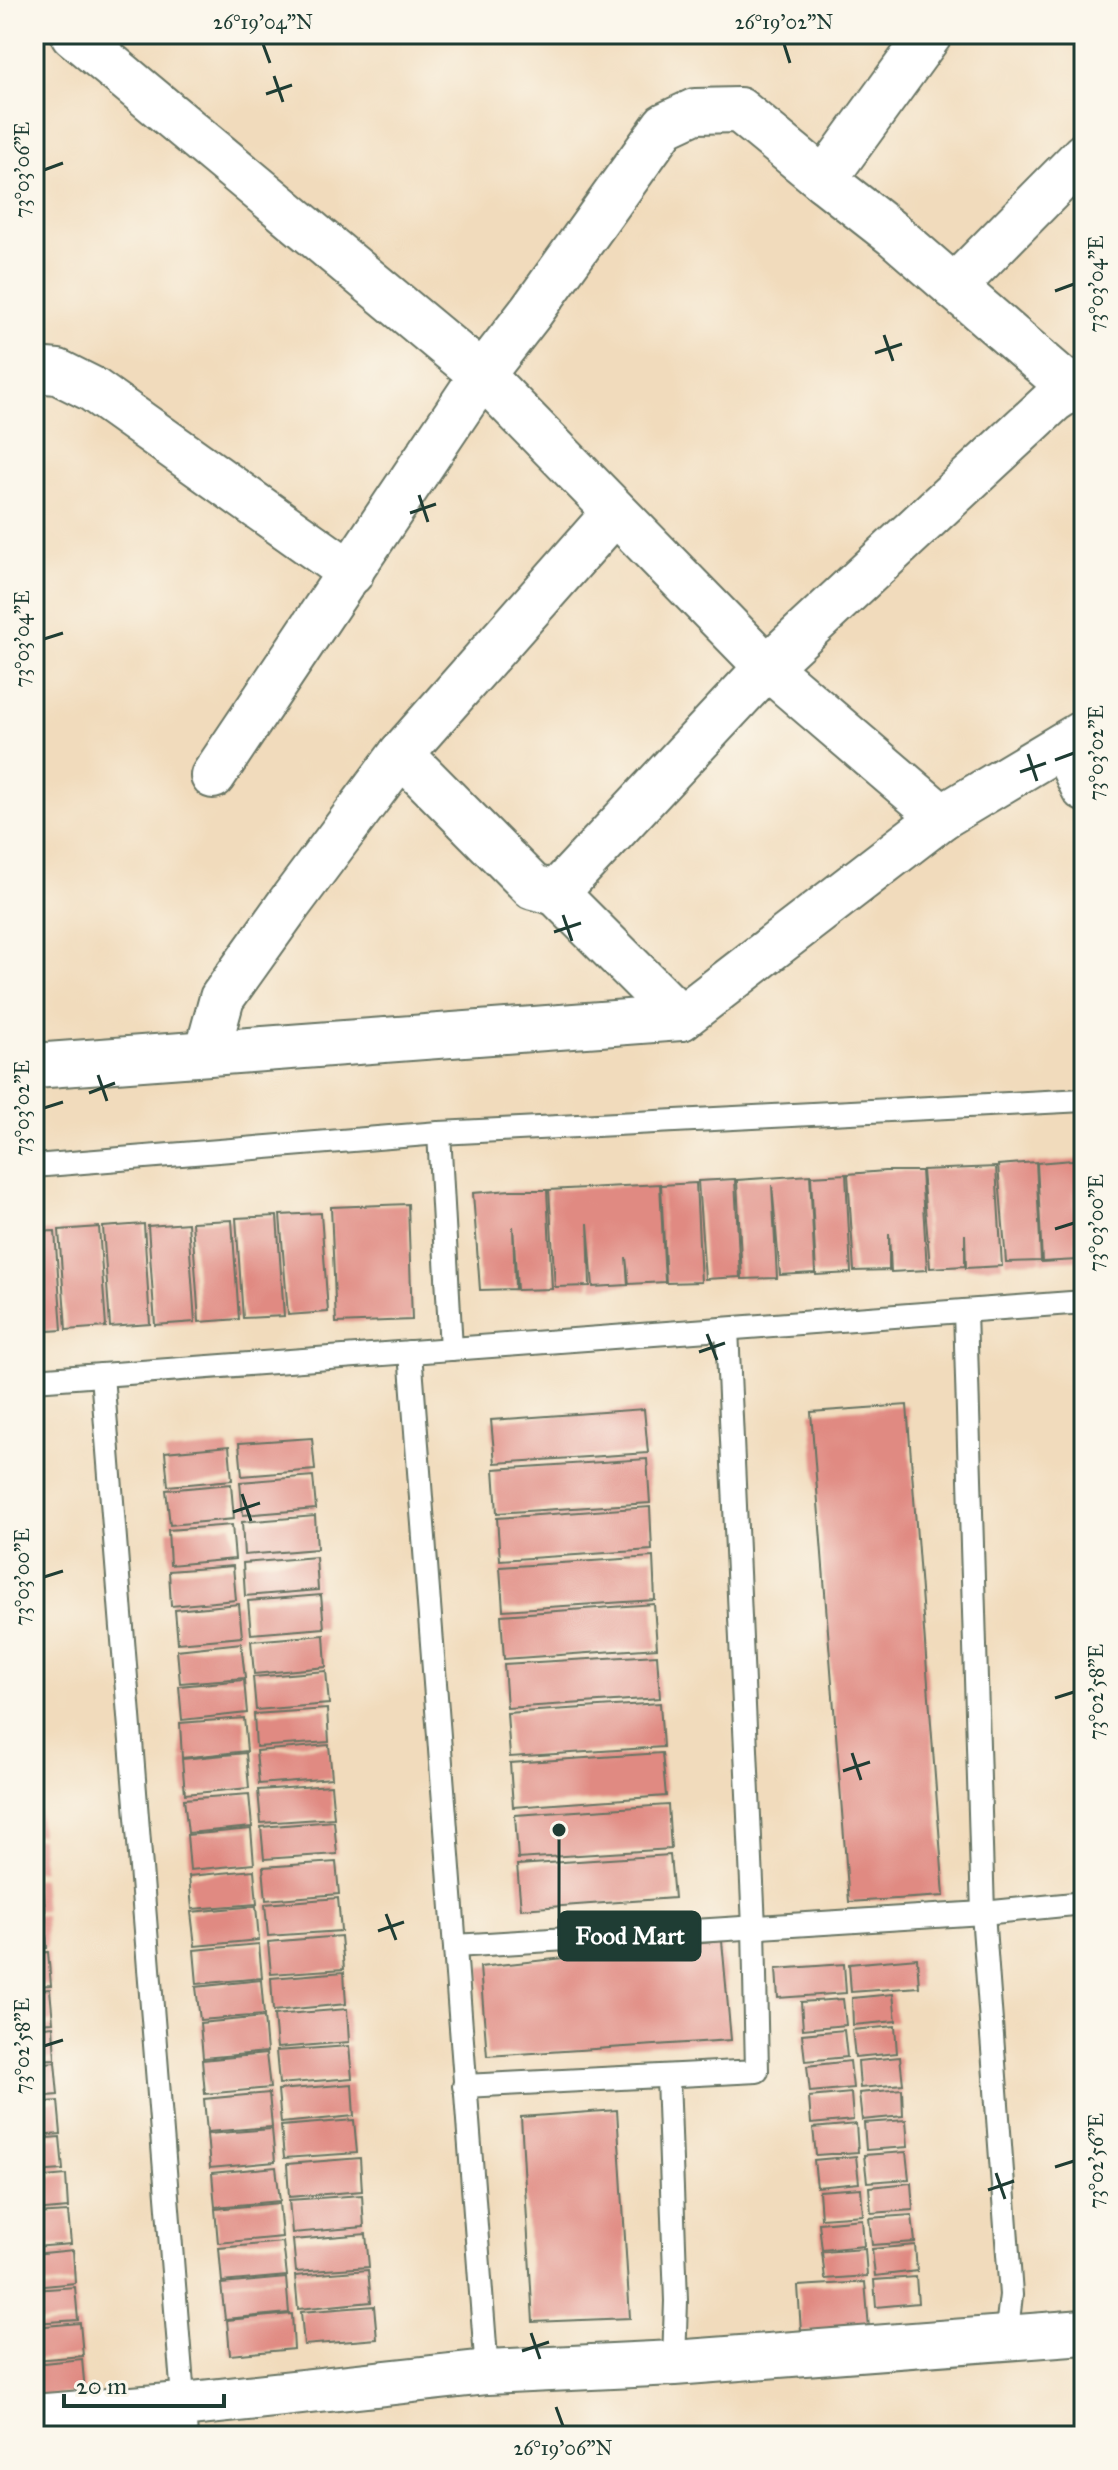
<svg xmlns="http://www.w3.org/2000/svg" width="1118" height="2470" viewBox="0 0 1118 2470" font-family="'IM FELL Great Primer',serif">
<rect width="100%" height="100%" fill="#fbf7ec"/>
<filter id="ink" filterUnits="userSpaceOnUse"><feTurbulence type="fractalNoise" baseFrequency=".0125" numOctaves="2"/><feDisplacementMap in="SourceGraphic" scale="16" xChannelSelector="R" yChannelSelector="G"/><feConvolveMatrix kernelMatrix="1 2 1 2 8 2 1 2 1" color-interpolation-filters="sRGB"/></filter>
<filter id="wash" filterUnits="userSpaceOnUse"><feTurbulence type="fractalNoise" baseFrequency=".006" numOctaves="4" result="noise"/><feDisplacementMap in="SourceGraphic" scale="32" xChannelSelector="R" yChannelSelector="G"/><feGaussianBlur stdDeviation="1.8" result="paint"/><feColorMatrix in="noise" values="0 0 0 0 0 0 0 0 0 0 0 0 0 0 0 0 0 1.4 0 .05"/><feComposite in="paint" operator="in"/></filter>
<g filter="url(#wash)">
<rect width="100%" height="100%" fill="#f1dbbc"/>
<g id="blocks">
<!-- building -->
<g fill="#e08a82">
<path d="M1084,1159V1257L1080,1258L1073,1182L1077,1260L1042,1262L1037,1163Z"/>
<path d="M1036,1162L1041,1261L1006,1262L998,1165Z"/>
<path d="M996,1167L1002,1266L966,1268L965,1234V1266L930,1268L922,1170Z"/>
<path d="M885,1171H921L927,1270L891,1272L889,1233V1270L854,1271L848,1174Z"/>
<path d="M846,1174L851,1273L816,1275L811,1176Z"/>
<path d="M810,1175L815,1273L780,1275L772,1185L777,1278L742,1279L737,1180Z"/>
<path d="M735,1179L740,1277L705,1279L698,1181Z"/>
<path d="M696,1183L701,1282L666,1283L661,1185Z"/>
<path d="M660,1184L665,1282L629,1284L626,1257L628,1285L593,1287L588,1223L590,1286L555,1287L549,1190Z"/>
<path d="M511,1190H547L552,1289L517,1290L513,1226L515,1289L480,1290L473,1193Z"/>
<path d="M408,1204L412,1320L336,1323L331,1207Z"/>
<path d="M321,1213L328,1312L288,1315L280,1215Z"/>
<path d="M277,1216L284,1316L243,1318L236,1218Z"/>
<path d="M232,1220L239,1319L199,1322L192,1222Z"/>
<path d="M188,1223L195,1322L155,1325L148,1226Z"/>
<path d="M144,1224L150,1324L110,1327L103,1227Z"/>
<path d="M99,1227L106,1327L66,1330L59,1230Z"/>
<path d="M55,1231L62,1330L34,1332V1232Z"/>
<path d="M907,1405L944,1896L849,1902L811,1412Z"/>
<path d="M644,1409L648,1453L495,1463L491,1420Z"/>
<path d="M312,1438L315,1470L242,1476L239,1443Z"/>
<path d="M229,1446L232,1480L168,1486L165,1452Z"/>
<path d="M647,1459L650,1503L497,1513L494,1469Z"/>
<path d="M313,1476L316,1509L243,1515L240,1482Z"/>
<path d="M231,1484L234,1519L170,1525L166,1490Z"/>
<path d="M650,1507L652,1550L500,1560L497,1518Z"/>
<path d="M315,1516L317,1549L244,1555L242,1522Z"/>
<path d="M232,1525L235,1559L170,1565L168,1530Z"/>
<path d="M316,1557L318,1590L245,1596L243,1563Z"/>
<path d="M653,1557L655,1600L503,1610L500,1567Z"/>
<path d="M233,1566L236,1600L171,1606L169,1571Z"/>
<path d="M321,1595L324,1628L251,1634L248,1601Z"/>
<path d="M239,1604L242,1637L178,1643L175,1610Z"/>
<path d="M654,1604L657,1648L504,1659L501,1615Z"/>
<path d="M324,1635L326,1667L254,1674L251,1641Z"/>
<path d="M241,1643L245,1678L180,1683L177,1650Z"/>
<path d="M657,1655L660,1698L507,1708L504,1664Z"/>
<path d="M326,1671L329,1704L256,1710L253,1677Z"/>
<path d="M244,1680L247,1713L182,1720L179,1686Z"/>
<path d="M660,1703L663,1747L510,1757L507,1713Z"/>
<path d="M327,1709L329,1742L256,1747L254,1714Z"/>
<path d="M244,1718L247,1751L182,1758L180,1723Z"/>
<path d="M329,1745L332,1778L259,1784L256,1751Z"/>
<path d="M246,1753L249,1788L185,1794L182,1759Z"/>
<path d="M662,1753L666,1796L513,1807L510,1763Z"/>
<path d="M331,1785L334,1818L261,1823L258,1790Z"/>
<path d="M249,1794L252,1827L188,1833L184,1799Z"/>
<path d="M34,1802H38L41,1834L34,1835Z"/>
<path d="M668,1805L671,1849L518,1859L515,1815Z"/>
<path d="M334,1821L337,1854L264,1859L261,1827Z"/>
<path d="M251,1829L254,1864L190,1870L187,1835Z"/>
<path d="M41,1838L43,1870L34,1871V1839Z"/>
<path d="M670,1855L674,1898L521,1909L517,1865Z"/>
<path d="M336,1862L339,1894L266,1900L263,1867Z"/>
<path d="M254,1870L257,1904L192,1909L189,1876Z"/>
<path d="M42,1878L45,1911L34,1912V1879Z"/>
<path d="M338,1898L341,1931L268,1936L265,1904Z"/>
<path d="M256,1906L259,1940L195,1946L191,1912Z"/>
<path d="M34,1915H45L47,1948L34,1949Z"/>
<path d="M341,1936L344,1969L271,1974L268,1942Z"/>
<path d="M722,1941L731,2040L487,2056L480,1967Z"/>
<path d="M259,1944L262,1978L197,1984L194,1950Z"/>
<path d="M48,1952L51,1985L34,1986V1954Z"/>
<path d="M917,1958L919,1987L851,1992L849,1964Z"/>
<path d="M844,1964L846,1993L778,1998L776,1969Z"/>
<path d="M344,1972L346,2004L273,2011L271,1978Z"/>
<path d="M261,1980L264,2015L200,2020L196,1987Z"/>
<path d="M50,1989L53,2022L34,2023V1990Z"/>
<path d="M893,1994L896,2021L853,2025L852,1998Z"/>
<path d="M843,1999L846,2025L803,2029L801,2002Z"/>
<path d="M347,2009L349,2042L277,2048L274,2015Z"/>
<path d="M264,2017L267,2052L203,2058L200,2023Z"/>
<path d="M53,2026L55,2059L34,2060V2028Z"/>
<path d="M895,2026L897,2053L855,2057L852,2030Z"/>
<path d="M844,2030L847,2057L805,2061L802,2034Z"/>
<path d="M349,2046L352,2078L279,2084L276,2051Z"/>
<path d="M266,2054L270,2088L205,2094L202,2060Z"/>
<path d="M900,2057L903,2084L860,2088L858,2061Z"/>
<path d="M850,2061L853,2088L810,2092L807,2066Z"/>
<path d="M55,2062L58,2095L34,2097V2064Z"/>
<path d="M352,2084L354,2116L281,2123L278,2090Z"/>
<path d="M902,2089L903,2116L862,2120L859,2093Z"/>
<path d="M269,2093L272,2127L207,2132L204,2099Z"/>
<path d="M851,2093L853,2120L811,2124L809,2097Z"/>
<path d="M58,2101L61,2134L34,2136V2103Z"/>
<path d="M617,2110L630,2318L533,2322L521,2117Z"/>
<path d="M354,2120L357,2153L284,2158L281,2126Z"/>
<path d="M906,2120L908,2147L866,2150L864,2123Z"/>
<path d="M856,2124L858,2152L816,2155L813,2128Z"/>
<path d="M272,2129L275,2162L210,2168L207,2134Z"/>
<path d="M60,2137L63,2170L34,2172V2139Z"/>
<path d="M906,2152L909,2179L867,2182L864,2155Z"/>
<path d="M856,2156L859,2183L817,2187L814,2160Z"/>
<path d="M360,2158L362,2191L289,2197L287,2164Z"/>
<path d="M276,2167L280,2201L215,2207L212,2173Z"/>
<path d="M66,2175L68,2208L34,2211V2178Z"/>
<path d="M911,2183L913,2210L871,2213L869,2187Z"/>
<path d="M861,2188L863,2215L821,2218L819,2191Z"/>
<path d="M362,2195L364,2227L292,2233L289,2200Z"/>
<path d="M279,2203L282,2237L218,2243L215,2209Z"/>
<path d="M68,2212L71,2244L34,2247V2214Z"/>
<path d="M912,2215L915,2242L872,2245L869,2218Z"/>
<path d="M862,2219L864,2246L822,2250L819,2223Z"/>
<path d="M366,2234L369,2267L296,2272L293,2240Z"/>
<path d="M283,2242L287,2276L222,2282L219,2248Z"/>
<path d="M915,2245L917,2271L875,2276L872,2249Z"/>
<path d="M865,2249L867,2276L825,2279L822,2252Z"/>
<path d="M73,2250L75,2283L34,2287V2254Z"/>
<path d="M368,2270L371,2302L298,2309L295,2276Z"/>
<path d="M916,2277L918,2303L876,2307L874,2280Z"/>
<path d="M286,2278L289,2313L225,2319L221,2284Z"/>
<path d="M865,2282L869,2328L801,2332L798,2286Z"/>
<path d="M75,2287L78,2320L34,2323V2290Z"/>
<path d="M374,2306L377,2339L304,2345L301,2312Z"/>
<path d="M292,2314L294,2349L230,2355L227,2320Z"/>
<path d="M80,2323L83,2356L34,2360V2327Z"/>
<path d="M82,2359L85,2392L34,2397V2364Z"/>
</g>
</g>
</g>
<g filter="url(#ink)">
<use href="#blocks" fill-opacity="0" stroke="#687464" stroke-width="2"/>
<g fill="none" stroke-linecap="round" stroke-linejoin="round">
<!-- lane casing -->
<g stroke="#687464" stroke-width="26">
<g id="lane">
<path d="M34,1166L439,1133"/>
<path d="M965,1311L983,1913L1011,2295L1006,2338"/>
<path d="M451,1349L439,1133L1084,1100"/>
<path d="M410,1352L487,2372"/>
<path d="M102,1375L186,2436"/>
<path d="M34,1380L1084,1302"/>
<path d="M455,1946L983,1913L1084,1903"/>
<path d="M668,2077L676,2301L674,2363"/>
<path d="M464,2086L757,2071L754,1927L727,1329"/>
</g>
</g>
<!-- street casing -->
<g stroke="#687464" stroke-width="48">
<g id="street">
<path d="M73,34L482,375L767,667L942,817L681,1018"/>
<path d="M930,34L824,180L893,234L954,287"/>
<path d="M34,370L58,372L92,389L351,573"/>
<path d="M1071,388L954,287L1084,155"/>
<path d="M1063,745L1084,789"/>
<path d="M213,776L482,375L531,312L665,125L695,111L739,110L824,180"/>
<path d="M942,817L1084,732"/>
<path d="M556,893L533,887L401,754L615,512"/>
<path d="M207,1053L222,998L289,904L401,754"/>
<path d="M34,1066L681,1018L556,893L767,667L1054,400L1084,380"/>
<path d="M34,2417L182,2405L487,2372L674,2363L1084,2332"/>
</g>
</g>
<!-- lane -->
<use href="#lane" stroke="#fff" stroke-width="22"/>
<!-- street -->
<use href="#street" stroke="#fff" stroke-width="44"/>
</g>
</g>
<!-- ticks -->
<path fill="none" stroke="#1f3d34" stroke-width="3" d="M263,44L270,63M784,44L790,63M274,76L283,102M266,94L292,85M44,170L63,163M1055,291L1074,284M884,335L893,361M875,353L902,344M419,495L428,522M410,513L436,504M44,639L63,633M1028,754L1037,781M1055,760L1074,753M1020,772L1046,763M563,915L572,941M554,932L581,923M98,1075L107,1101M89,1093L115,1083M44,1108L63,1102M1055,1229L1074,1223M707,1334L717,1360M699,1352L725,1343M242,1494L251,1521M233,1512L260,1503M44,1577L63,1571M1055,1698L1074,1692M852,1753L861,1780M843,1771L870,1762M386,1914L396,1940M378,1931L404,1922M44,2046L63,2040M1055,2167L1074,2161M996,2173L1005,2199M988,2190L1014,2181M531,2333L540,2359M522,2351L549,2342M556,2407L563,2426"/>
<!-- callouts -->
<path fill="none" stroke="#1f3d34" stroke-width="3" d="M559 1830L559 1936"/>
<circle fill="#1f3d34" stroke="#fbf7ec" stroke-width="3" cx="559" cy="1830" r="8"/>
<rect fill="#1f3d34" stroke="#1f3d34" stroke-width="3" x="559" y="1912" width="141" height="48" rx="8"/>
<g font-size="24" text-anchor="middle" font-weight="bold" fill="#fff">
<text x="630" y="1944">Food Mart</text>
</g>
<!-- margin -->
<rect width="1118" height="2470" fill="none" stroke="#fbf7ec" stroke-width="88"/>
<!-- scale -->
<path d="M64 2394v12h160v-12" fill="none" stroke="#1f3d34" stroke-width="4"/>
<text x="76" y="2394" font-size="24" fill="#1f3d34" stroke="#fbf7ec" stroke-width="6" paint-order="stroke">20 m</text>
<rect x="44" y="44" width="1030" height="2382" fill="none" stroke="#1f3d34" stroke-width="3"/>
<g font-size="20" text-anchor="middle" fill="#1f3d34">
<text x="263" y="29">26°19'04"N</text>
<text x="784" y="29">26°19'02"N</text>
<text transform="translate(22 170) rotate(-90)" y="7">73°03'06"E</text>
<text transform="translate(1096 284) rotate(-90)" y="7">73°03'04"E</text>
<text transform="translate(22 639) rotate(-90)" y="7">73°03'04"E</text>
<text transform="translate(1096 753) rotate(-90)" y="7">73°03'02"E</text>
<text transform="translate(22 1108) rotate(-90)" y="7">73°03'02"E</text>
<text transform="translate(1096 1223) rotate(-90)" y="7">73°03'00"E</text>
<text transform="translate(22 1577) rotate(-90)" y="7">73°03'00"E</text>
<text transform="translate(1096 1692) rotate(-90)" y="7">73°02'58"E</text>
<text transform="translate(22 2046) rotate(-90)" y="7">73°02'58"E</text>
<text transform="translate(1096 2161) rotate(-90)" y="7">73°02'56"E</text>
<text x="563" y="2455">26°19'06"N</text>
</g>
</svg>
